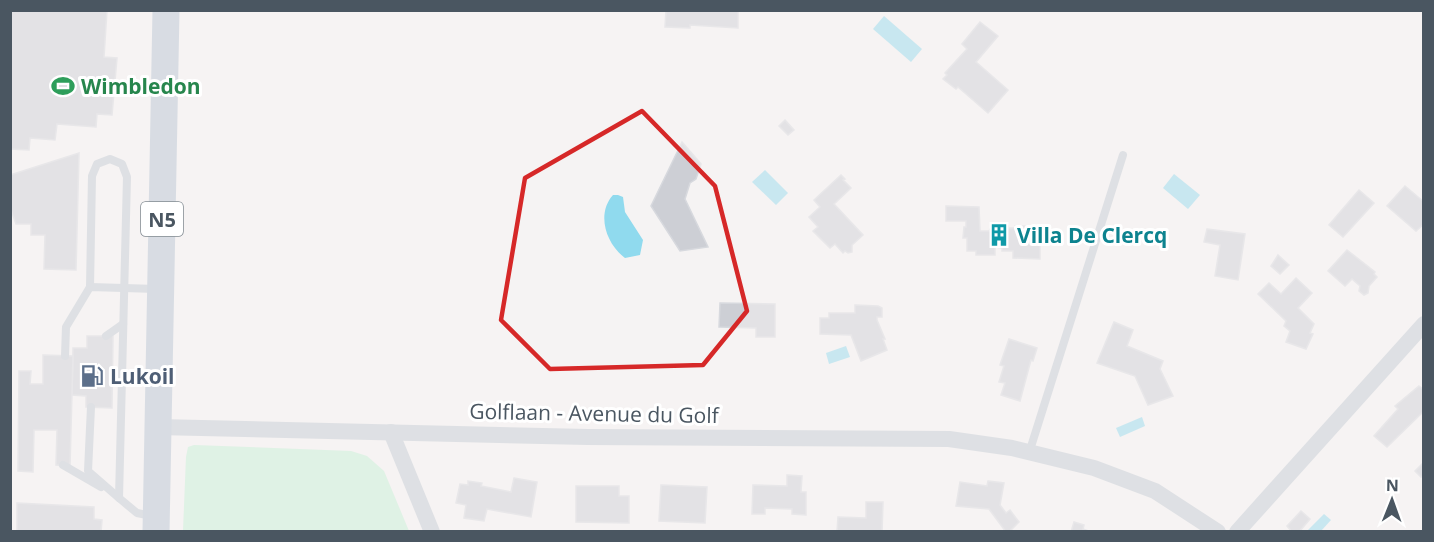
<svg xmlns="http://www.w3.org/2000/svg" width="1434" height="542" viewBox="0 0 1434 542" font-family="'Open Sans',sans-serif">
<rect width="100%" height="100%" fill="#f5f3f3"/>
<!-- green -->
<path fill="#c3f1d5" d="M194,445L351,451L367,456L384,471L409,531H183L186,457L188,447Z"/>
<!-- water -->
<g fill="#90daee">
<path d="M884,16L922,49L911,62L873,29Z"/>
<path d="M765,170L788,193L776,205L752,182Z"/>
<path d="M1174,174L1200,195L1188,209L1163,188Z"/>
<path d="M613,195H618L623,197L625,212L643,240L640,255L625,258C606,244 596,214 613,195Z"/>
<path d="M846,346L850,357L829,364L826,353Z"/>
<path d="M1142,417L1145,426L1120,437L1116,428Z"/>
<path d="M1324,514L1331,520L1321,531H1307Z"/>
</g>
<!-- building -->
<g fill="#cdcfd5" stroke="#d7d9de" stroke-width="1.5">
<path d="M10,10H107L104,57L117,58L112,115L97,114L96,127L57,124L55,140L30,138L29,150L10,149Z"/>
<path d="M666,10H738V28L690,25V28L665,27Z"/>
<path d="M980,22L998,36L976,62L1008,90L988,113L958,87L956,89L943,79L947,75L945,73L967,49L962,44Z"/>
<path d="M785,120L794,130L788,135L779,126Z"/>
<path d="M682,142L701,164L696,179L690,183L685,199L708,247L680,251L651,206Z"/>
<path d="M79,153L76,270L44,269L45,235H31V224H16L10,207V175Z"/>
<path d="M841,175L845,179L843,180L851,188L834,204L863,235L852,245V252L848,253L845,251L843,253L835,244L830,248L813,231L818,227L809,217L820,207L814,200Z"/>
<path d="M1405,186L1424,202V224L1416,231L1387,206Z"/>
<path d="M1359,190L1374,203L1343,237L1329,225Z"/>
<path d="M946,206L979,207L980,231H989L990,229H995V231H1003V226H1008V228H1015V226H1035V243H1040V259L1013,258V251H1002V248L995,247V255H976V251H967V238H963L964,227H966V221H946Z"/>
<path d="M1207,229L1245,234L1238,280L1215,276L1220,245L1204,242Z"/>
<path d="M1347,250L1375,272L1374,274L1377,277L1369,286L1368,293L1364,295L1359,291L1360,286L1352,279L1345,286L1328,271Z"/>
<path d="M1278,255L1289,265L1280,274L1271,266Z"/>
<path d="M1296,278L1312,293L1298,308L1314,324L1310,333L1313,334L1306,349L1286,342L1290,331L1284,326L1286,321L1258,294L1269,283L1281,294Z"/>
<path d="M720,303L775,304V337H756V328L719,327Z"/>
<path d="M855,305L878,306L882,308V317H877V320L885,339H883L887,350L861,361L851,335L820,334V318H829V313H855Z"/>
<path d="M1114,322L1133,330L1127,346L1163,361L1160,369L1173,396L1148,405L1135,376L1097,363Z"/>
<path d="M87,336H113L112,408L86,407V396L72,395L73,348H87Z"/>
<path d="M1009,339L1037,348L1033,361L1031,360L1020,401L1001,395L1005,383L999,382L1004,366L1000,365Z"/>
<path d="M43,355L73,356L70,466L56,465L57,430H34L33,472L18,471L19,371H31L30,384H43Z"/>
<path d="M1419,386L1424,390V411L1387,447L1374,436L1398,409L1395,406Z"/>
<path d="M1424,462V475L1421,477L1415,471Z"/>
<path d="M787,475L802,476L801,492H806V515L792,514V509L765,508V514H752L753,485L787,486Z"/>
<path d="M514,478L537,482L531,517L487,509L484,521L464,518L466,505L456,503L460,484L468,485V481L482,483L481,486L511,492Z"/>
<path d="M988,481L1004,483L1000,505L1006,513L1010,510L1019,522L1009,532H1006L989,509L956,506L960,482L987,486Z"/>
<path d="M661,485L707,487L705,523L659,521Z"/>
<path d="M576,486H619V496H629V523L576,522Z"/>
<path d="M866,502H883L882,532H837L838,517L866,518Z"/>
<path d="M17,503L94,507V519L102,520L101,532H17Z"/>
<path d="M1301,511L1310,519L1299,532H1292L1287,526Z"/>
<path d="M1074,522L1084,525L1083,529L1091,532H1071Z"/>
</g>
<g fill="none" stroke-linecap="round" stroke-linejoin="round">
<!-- lane -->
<g stroke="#c1cad2" stroke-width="8">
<path d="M90,287L92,176L97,164L110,159L122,164L127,177L119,498L137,513L152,516"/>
<path d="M106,336L123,324"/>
<path d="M65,356L66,327L90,287L157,289"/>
<path d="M91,407L88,471L119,498"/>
<path d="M1029,453L1123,155"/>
<path d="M63,465L101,487"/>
</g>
<!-- street -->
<g stroke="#c1cad2" stroke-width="16">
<path d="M158,427L588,437L949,439L1012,448L1094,468L1155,491L1218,532"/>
<path d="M391,432L432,532"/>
<path d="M1237,532L1424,324"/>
</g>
<!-- primary -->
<path stroke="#b3c2d1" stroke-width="27" d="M156,532L166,10"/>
</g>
<!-- marked area -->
<path d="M0 0H1434V542H0ZM642,111L715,186L747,311L703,365L550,369L501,320L525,178Z" fill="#f5f3f3" fill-opacity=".55" fill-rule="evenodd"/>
<path fill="none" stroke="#d62828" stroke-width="4.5" stroke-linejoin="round" d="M642,111L715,186L747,311L703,365L550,369L501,320L525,178Z"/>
<!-- icons -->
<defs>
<g id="stadium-bare" transform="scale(1.8)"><path d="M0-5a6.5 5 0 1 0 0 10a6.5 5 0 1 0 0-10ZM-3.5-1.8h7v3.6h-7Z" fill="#2e9e5b" stroke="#fff" stroke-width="2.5" paint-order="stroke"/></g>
<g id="building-bare" transform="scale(1.8)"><path d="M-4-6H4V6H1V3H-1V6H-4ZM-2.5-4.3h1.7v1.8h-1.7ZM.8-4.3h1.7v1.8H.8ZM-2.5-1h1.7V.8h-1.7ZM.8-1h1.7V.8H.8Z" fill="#0f9aa8" stroke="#fff" stroke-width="2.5" paint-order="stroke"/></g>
<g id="fuel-bare" transform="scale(1.8)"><path d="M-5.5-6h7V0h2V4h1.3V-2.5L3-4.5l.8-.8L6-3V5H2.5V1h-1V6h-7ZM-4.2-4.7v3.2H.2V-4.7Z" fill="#5c6f8a" stroke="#fff" stroke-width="2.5" paint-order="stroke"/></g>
</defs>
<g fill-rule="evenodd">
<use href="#stadium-bare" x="63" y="86"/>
<use href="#building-bare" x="999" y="235"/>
<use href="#fuel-bare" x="92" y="376"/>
</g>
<g text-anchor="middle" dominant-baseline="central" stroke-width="6" stroke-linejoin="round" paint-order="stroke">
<!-- shield labels -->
<rect fill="#fff" stroke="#808990" stroke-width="1.5" x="141" y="202" width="42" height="34" rx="4.5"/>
<g font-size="20" font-weight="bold" fill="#4a5661">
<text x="162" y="219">N5</text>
</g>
<!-- leisure labels -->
<g font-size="21" font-weight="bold" fill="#27864d" stroke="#fff" text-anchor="start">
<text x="81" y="86">Wimbledon</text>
</g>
<!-- culture labels -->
<g font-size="21" font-weight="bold" fill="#0d838f" stroke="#fff" text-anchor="start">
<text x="1017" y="235">Villa De Clercq</text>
</g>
<!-- service labels -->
<g font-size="21" font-weight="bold" fill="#4e5e75" stroke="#fff" text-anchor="start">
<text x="110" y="376">Lukoil</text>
</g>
<!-- street labels -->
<g font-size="21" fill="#4a5661" stroke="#fff">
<text transform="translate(594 413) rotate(1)">Golflaan - Avenue du Golf</text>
</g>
</g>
<!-- border -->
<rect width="1434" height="542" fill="none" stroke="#4a5661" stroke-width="24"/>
<!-- north arrow -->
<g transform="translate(1392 500) rotate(1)" stroke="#ffffff" stroke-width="4.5" paint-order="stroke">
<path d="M0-4.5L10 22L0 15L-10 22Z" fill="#4a5661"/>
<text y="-9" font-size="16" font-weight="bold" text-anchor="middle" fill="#4a5661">N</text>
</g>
</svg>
